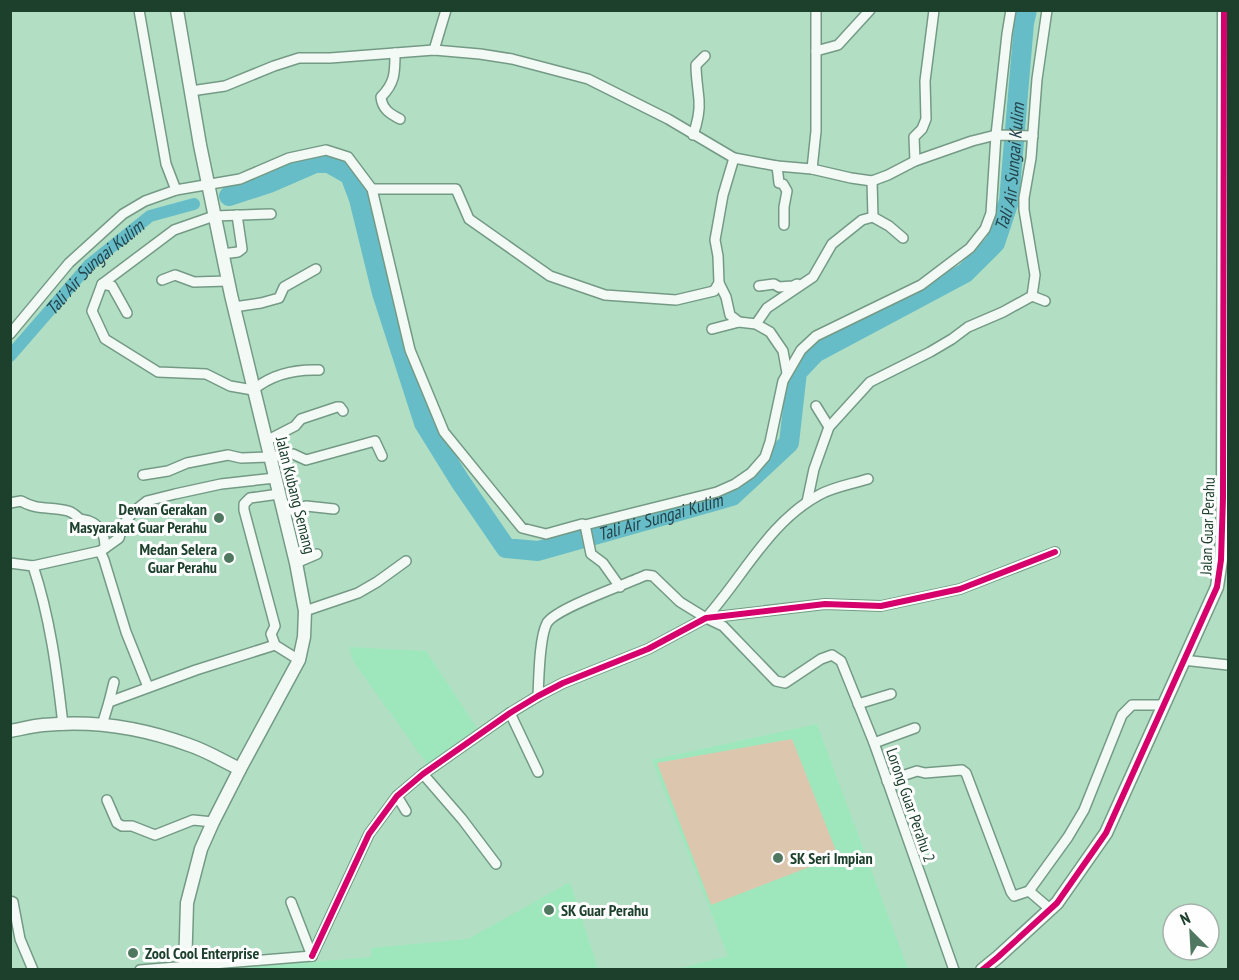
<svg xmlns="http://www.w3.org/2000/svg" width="1239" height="980" viewBox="0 0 1239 980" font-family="'PT Sans Narrow',sans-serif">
<rect width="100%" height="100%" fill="#b2dfc4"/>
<!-- built -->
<g fill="#9ee7bc">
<path d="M349,647L426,651L477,728L427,764L353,661Z"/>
<path d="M817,724L908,969H677L728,956L652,760Z"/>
<path d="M570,882L598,969L216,970L371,957V948L468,939Z"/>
</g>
<!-- green -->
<path fill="#dcc7ae" d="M792,739L838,856L711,905L657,763Z"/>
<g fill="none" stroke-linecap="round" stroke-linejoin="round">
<!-- canal -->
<path stroke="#67bdc7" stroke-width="12" id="s1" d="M10,356L89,265L150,216L194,204"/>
<!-- river -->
<path stroke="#67bdc7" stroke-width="20" id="s2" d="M229,196L269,183L315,163H329L350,175L359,199L382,293L424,423L460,481L506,548L538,551L732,496L789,443L797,372L815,353L965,273L995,243L1009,201L1024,23L1027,10"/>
<!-- street casing -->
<g stroke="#749a85" stroke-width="12">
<g id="street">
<path d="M139,10L166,164L176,190"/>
<path d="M434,50L446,10"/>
<path d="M816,51L838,45L870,10"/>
<path d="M395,53C395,73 395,83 381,97C382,109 390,114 400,119"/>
<path d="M191,91L225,86L274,66L299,58H330L434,50L480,54L512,59L588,79L668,119L734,158L777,166L812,169L851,178L872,181L888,175L915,161L972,141L996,135L1033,136"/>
<path d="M693,135C697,124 700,112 699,100C698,88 696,77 696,65L705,56"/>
<path d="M734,158L723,195L715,240L718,256L719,283L726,297L730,315L739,322L756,324L770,332L783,351L787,373"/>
<path d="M915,161L914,137L922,129L926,119L925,81L934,10"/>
<path d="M777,166L779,183L783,184L787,191L784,207V225"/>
<path d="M812,169L816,131V10"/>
<path d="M872,181L873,217L889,226L903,238"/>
<path d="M372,189H456L469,219L550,276L605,295L676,300L714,291L719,283"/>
<path d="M271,214L214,216L174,230L102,284L92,311L105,339L158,372L206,374L230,386L253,390C272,374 294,369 319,370"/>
<path d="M222,254L238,252L242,249L237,215"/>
<path d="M162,280L175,275L194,282L228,281"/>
<path d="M102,284L112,286L127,313"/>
<path d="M759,286L774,284L779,287L793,286L797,284"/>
<path d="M1032,296L1045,301"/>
<path d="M234,307L261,303L279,298L284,287L316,269"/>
<path d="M756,324L767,308L813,277L832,244L862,220L873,217"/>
<path d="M712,329L739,322"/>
<path d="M10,334L69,263L123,214L145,201L176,190L240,179L289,158L326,150L348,157L372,189L410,350L444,432L522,528L546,534L582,524L585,525"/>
<path d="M816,406L829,427"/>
<path d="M266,441L295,426L301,419L337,407H340L343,411"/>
<path d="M143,475L168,471L187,463L228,455L241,458L270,457L293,454L306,460L375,441L382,456"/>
<path d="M279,494L250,498L244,504V510L275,626L271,634L275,645L299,660"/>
<path d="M807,502L814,469L829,427L870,382L930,352L952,339L968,327L1003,312L1032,296L1035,275L1024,210V198L1031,158L1037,79L1047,10"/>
<path d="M10,503L21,501C38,511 50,506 68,511C73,512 76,516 80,519C83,520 87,520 89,521C102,526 105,536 105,548L100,551L33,566"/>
<path d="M284,512L306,506L334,509"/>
<path d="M105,548L119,538L123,525L133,512L147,501L175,494L221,484L275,478"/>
<path d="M100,551L104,560L126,632L148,687"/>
<path d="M10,563L33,566C50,617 57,671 63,725"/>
<path d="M296,563L317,554"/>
<path d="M620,587L603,563L591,554L585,525L717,492L735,484L751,473L765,457L770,442L783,381L801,350L816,336L921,285L970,248L985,229L991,213L996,135L1007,34L1011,10"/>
<path d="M305,611L358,593L377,582L406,561"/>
<path d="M706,618C743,577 769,522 819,495C833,487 852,484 868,479"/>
<path d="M1183,660L1228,665"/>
<path d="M538,696C539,678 539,638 547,623C556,608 627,584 646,575L653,576L680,602L706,618L723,626L776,681L785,683L821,659L832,655L841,661L874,743L954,970"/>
<path d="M109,702L114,682"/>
<path d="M858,704L891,694"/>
<path d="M510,713L538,772"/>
<path d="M102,725L109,702L196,670L275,645"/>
<path d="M874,743L915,728"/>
<path d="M423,774L462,819L496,864"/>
<path d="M887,781L917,771L925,773L962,770L966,773L1011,892L1014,896L1029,891L1050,909"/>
<path d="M397,796L406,811"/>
<path d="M107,800L117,823L122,826H132L155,835L193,820L213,822"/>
<path d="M1029,891L1068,837L1084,810L1122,715L1132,705H1163"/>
<path d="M10,901L13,902L20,939L33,970"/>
<path d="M291,902L312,956"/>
<path d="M312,956L369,834L397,796L423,774L510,713L538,696L563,683L648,649L706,618L825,604L881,606L960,589L1055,552"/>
<path d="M140,970L312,956"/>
</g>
</g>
<!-- secondary casing -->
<g stroke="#749a85" stroke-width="15">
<g id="secondary">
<path d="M177,10L200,145L231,295L296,563L305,611L304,637L299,660L240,769L213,822L201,849L187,903L185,970"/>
<path d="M10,731C21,729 32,726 43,725C92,720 143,728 189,745C207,751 223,761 240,769"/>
<path d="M982,970L998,957L1057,903L1106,833L1217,587L1221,560L1223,498L1224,10"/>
</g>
</g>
<!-- street -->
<use href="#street" stroke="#f3faf6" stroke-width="9"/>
<!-- secondary -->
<use href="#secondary" stroke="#f3faf6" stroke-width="12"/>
<!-- cycleway casing -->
<g stroke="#fefefe" stroke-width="10">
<g id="cycleway">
<path d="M312,956L369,834L397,796L423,774L510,713L538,696L563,683L648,649L706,618L825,604L881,606L960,589L1055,552"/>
<path d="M982,970L998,957L1057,903L1106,833L1217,587L1221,560L1223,498L1224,10"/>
</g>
</g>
<!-- cycleway -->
<use href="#cycleway" stroke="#d6006c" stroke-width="6"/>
</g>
<!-- markers -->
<g fill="#507861" stroke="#fefefe" stroke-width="2">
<circle cx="219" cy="518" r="6"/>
<circle cx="229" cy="558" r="6"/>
<circle cx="778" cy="858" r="6"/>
<circle cx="549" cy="910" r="6"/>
<circle cx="133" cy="953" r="6"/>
</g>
<g text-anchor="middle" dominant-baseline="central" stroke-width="6" stroke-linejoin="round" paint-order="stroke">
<!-- street labels -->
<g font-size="16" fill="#1c402c" stroke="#fefefe">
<text transform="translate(296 495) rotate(76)">Jalan Kubang Semang</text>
<text transform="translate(1207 526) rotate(-88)">Jalan Guar Perahu</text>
<text transform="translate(911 805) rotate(71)">Lorong Guar Perahu 2</text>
</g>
<!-- poi labels -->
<g font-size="16" font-weight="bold" fill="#1c402c" stroke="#fefefe" text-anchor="start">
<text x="207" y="509" text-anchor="end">Dewan Gerakan<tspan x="207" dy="18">Masyarakat Guar Perahu</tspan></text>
<text x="217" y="549" text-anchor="end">Medan Selera<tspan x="217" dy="18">Guar Perahu</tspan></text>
<text x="790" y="858">SK Seri Impian</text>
<text x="561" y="910">SK Guar Perahu</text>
<text x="145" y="953">Zool Cool Enterprise</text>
</g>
<!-- water labels -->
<g font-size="18" font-style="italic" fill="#24434b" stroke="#fefefe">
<text stroke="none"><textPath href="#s2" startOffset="1239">Tali Air Sungai Kulim</textPath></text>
<text stroke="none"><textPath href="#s1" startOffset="123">Tali Air Sungai Kulim</textPath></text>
<text stroke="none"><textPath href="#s2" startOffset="698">Tali Air Sungai Kulim</textPath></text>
</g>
</g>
<!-- border -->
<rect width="1239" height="980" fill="none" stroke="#1c402c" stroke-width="24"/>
<!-- north arrow -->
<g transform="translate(1191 932) rotate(336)"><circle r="28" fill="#fefefe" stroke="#a4b2aa" stroke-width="1.5"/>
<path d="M0-4.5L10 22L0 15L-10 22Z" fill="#507861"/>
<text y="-9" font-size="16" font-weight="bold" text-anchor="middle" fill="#1c402c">N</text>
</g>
</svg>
